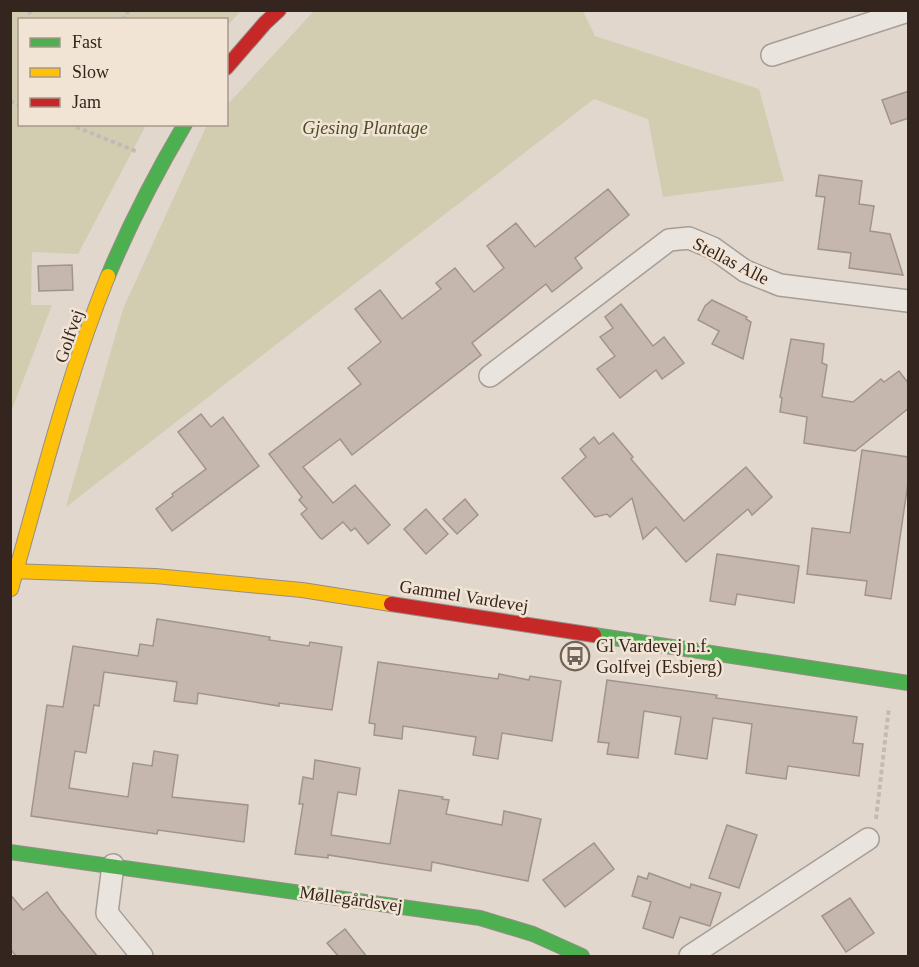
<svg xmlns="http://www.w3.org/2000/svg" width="919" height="967" viewBox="0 0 919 967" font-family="'Times New Roman',serif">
<rect width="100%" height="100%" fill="#e1d7cd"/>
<!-- green -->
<g fill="#d2ccb1">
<path d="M11,10L241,11L227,26L226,20H20V124L146,125L78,254L32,252L31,305H52L11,412Z"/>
<path d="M314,11H583L595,36L759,89L784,181L663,197L648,119L594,99L66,507L123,309L206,127L208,125L226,124L227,105Z"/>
</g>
<!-- building -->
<g fill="#c5b6ae" stroke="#a1938d" stroke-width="1.5">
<path d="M909,91V118L891,124L882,100Z"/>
<path d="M819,175L862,181L859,204L874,206L870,231L890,234L903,275L849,268L851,253L818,249L825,197L816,196Z"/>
<path d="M608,189L629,215L575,258L582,268L552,292L546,284L472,343L481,355L352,455L340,439L303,467L333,503L355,485L390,525L368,544L355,528L351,531L343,522L322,539L320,538L301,514L307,509L299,500L302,497L269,454L361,384L348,368L381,342L355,309L380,290L402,319L441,289L436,283L455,268L474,292L504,268L487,246L516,223L535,247Z"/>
<path d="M72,265L73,290L39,291L38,266Z"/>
<path d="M712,300L747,317L746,319L751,322L743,359L712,344L719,331L698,320L705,306Z"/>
<path d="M621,304L653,346L664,337L684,363L662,379L656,370L620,398L597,369L615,356L600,337L613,328L605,317Z"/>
<path d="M791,339L824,344L822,363L827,365L822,397L853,402L881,379L884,382L899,371L909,384V408L855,451L804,443L807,417L780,412L782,398L780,397Z"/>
<path d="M201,414L211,427L223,417L259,466L172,531L156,509L173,496L172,494L206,469L178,432Z"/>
<path d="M613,433L633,457L631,459L684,521L746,467L772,497L752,515L748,509L686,562L656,527L643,539L632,498L610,517L607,514L595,517L562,478L586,457L580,449L594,437L599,444Z"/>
<path d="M862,450L908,457L909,476L891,599L865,595L867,581L807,574L812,528L850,533Z"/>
<path d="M465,499L478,515L457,534L443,519Z"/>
<path d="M426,509L448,534L426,554L404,529Z"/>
<path d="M717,554L799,566L794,603L737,594L735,605L710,601Z"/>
<path d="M157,619L270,637L269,640L309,646L310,642L342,647L332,710L279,703V706L198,693L197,704L174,701L177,682L104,672L99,706L94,705L86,753L75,751L69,788L128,797L133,763L152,766L154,751L178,755L172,797L248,805L244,842L158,830L157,834L31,816L47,705L63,707L73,646L138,656L140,644L153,646Z"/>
<path d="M378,662L498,679L499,674L529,680L530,676L561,681L552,741L502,733L498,759L473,755L476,737L403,726L402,739L374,735L375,724L369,723Z"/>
<path d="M607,680L717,695L716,698L857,717L853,743L863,744L859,776L788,766L786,779L746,773L752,724L713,718L707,759L675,754L681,717L644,711L638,758L607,754L609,743L598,742Z"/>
<path d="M315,760L360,768L356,795L338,792L331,835L390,844L399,790L443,797L442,799L449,800L446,814L502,825L504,811L541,819L528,881L432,862L431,871L328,855V858L295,854L303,804H299L303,777L313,779Z"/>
<path d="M727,825L757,835L739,888L709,878Z"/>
<path d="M594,843L614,869L565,907L543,880Z"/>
<path d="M649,873L690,888L691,884L721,893L710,926L680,917L673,938L643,928L651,902L632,896L638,876L647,879Z"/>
<path d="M47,892L60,910L98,957H17L10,949V894L23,910Z"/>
<path d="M850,898L874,933L846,952L822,916Z"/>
<path d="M345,929L367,957H339L327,943Z"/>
</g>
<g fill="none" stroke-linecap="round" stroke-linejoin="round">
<!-- street casing -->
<g stroke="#a69d96" stroke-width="24">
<g id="street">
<path d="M772,55L908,11"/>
<path d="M490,376L669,240L689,238L713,248L745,271L780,285L908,301"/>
<path d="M113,865L107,913L142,956"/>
<path d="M690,956L868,839"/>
</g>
</g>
<!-- fast casing -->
<g stroke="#968d86" stroke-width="16">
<g id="fast">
<path d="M108,276C130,223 156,173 185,124"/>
<path d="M594,635L908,683"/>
<path d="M10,852L480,918L533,934L582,956"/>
</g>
</g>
<!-- slow casing -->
<g stroke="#968d86" stroke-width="16">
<g id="slow">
<path d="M10,571L155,576L302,590L391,604"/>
<path d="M11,589C41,484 67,377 108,276"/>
</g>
</g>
<!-- jam casing -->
<g stroke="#968d86" stroke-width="16">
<g id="jam">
<path d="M226,68L265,23L279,10"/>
<path d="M391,604L594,635"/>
</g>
</g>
<!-- path -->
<g stroke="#c2bbb5" stroke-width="4" stroke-dasharray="4.5 3" stroke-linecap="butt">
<path d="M29,10L31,20"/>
<path d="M122,20L129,10"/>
<path d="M10,101L20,105"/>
<path d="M69,124L138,152"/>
<path d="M876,819L889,707"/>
</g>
<!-- street -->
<use href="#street" stroke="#eae4de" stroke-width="21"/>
<!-- fast -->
<use href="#fast" stroke="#4caf50" stroke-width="14"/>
<!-- slow -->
<use href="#slow" stroke="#ffc107" stroke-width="14"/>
<!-- jam -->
<use href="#jam" stroke="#c62828" stroke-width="14"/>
</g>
<!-- icons -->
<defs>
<g id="bus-ring" transform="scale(1.5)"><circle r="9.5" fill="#f2e4d4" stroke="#71645c" stroke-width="1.5"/><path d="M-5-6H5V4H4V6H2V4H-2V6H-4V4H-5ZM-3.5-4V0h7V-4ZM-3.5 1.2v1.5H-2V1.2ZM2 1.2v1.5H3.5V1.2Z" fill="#71645c"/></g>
</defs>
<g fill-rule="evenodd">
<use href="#bus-ring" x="575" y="656"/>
</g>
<g text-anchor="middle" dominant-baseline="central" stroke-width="5" stroke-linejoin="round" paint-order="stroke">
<!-- park labels -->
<g font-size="18" font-style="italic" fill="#4c4e28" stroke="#f2e4d4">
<text x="365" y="128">Gjesing Plantage</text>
</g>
<!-- street labels -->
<g font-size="18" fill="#34261f" stroke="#f2e4d4">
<text transform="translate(731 261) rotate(27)">Stellas Alle</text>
<text transform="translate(69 336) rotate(-71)">Golfvej</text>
<text transform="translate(464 596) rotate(9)">Gammel Vardevej</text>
<text transform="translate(351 899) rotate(8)">Møllegårdsvej</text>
</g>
<!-- poi labels -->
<g font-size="18" fill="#34261f" stroke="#f2e4d4" text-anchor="start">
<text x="596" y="646">Gl Vardevej n.f.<tspan x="596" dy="21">Golfvej (Esbjerg)</tspan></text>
</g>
</g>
<!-- border -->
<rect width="919" height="967" fill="none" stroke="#34261f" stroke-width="24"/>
<!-- legend -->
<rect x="18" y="18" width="210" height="108" fill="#f2e4d4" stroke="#a6988c" stroke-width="1.5"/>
<rect x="30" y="38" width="30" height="9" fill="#4caf50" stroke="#a6988c" stroke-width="1.5"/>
<text x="72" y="48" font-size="18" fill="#34261f">Fast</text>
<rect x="30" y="68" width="30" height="9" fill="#ffc107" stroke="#a6988c" stroke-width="1.5"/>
<text x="72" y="78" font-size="18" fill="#34261f">Slow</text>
<rect x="30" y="98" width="30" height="9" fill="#c62828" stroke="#a6988c" stroke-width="1.5"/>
<text x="72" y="108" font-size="18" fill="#34261f">Jam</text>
</svg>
